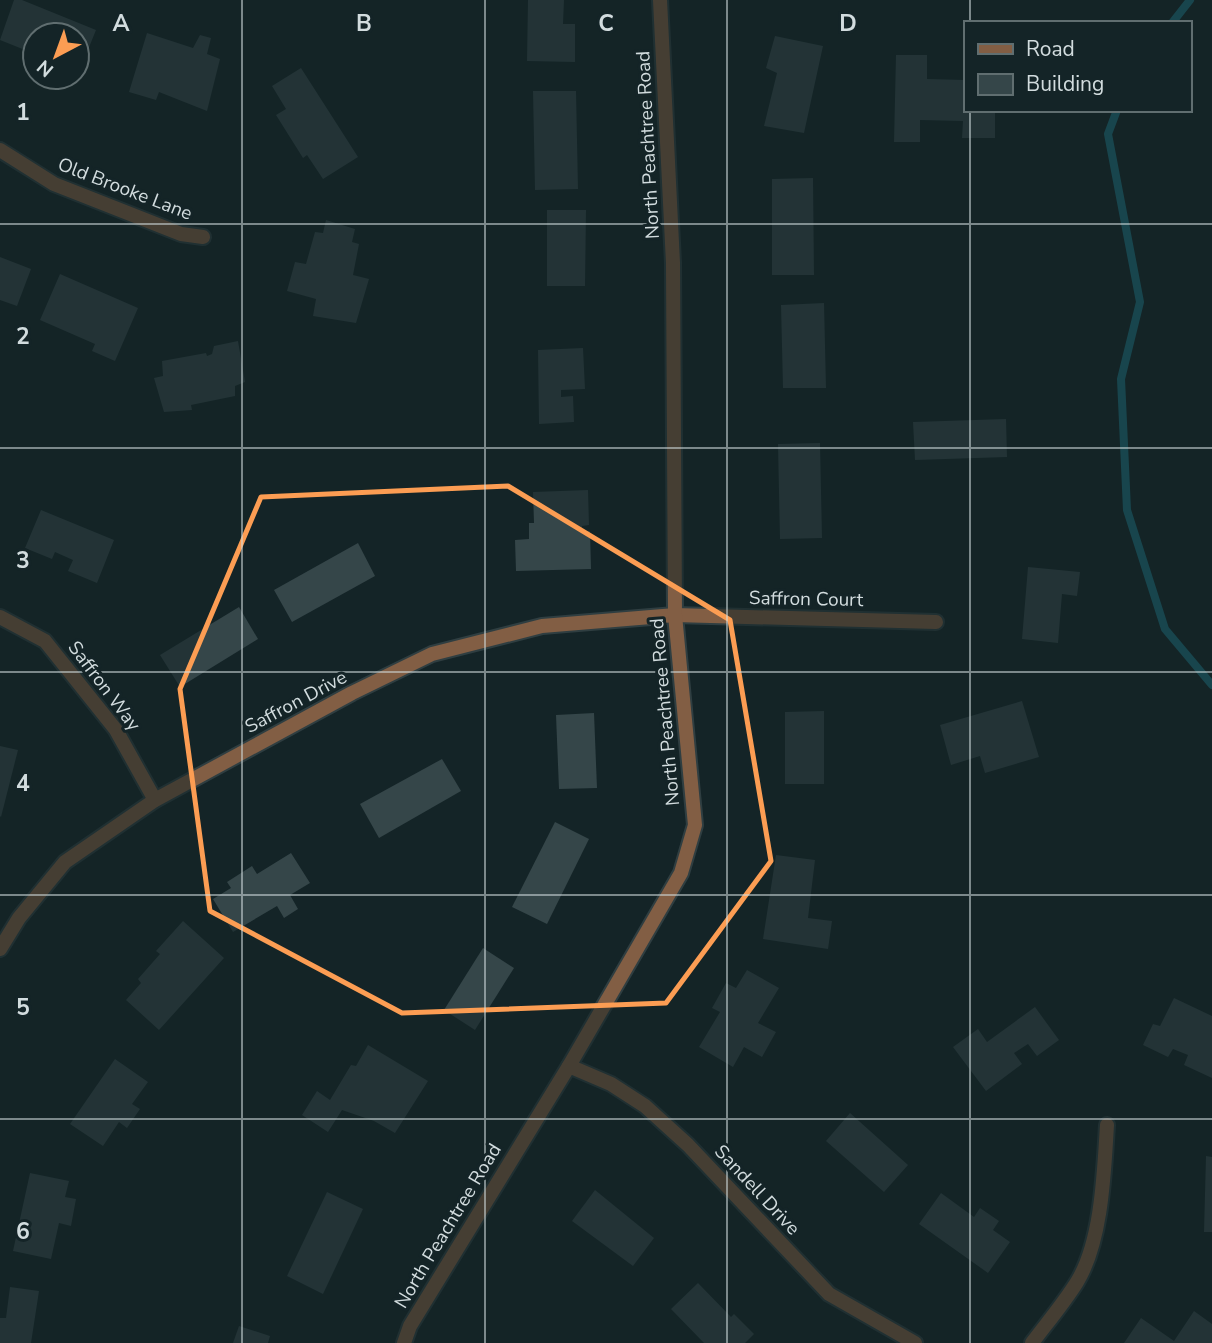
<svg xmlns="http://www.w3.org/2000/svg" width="1212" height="1343" viewBox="0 0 1212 1343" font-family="'Nunito Sans',sans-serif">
<rect width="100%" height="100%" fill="#142427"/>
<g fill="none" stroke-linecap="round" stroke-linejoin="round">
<!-- stream -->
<g stroke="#1e6e7c" stroke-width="8">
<path d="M1172,23L1190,0"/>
<path d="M1117,110L1108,134L1140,302L1121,379L1127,510L1165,629L1212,685"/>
</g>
</g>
<!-- building -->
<g fill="#354649">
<path d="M14,0H22L96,30L79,72L77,35H35V54L0,40Z"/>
<path d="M528,0H564L563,24H575V62L527,61Z"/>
<path d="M147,33L193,48L200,35L211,38L207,54L220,59L207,111L159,92L156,100L129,92Z"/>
<path d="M775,36L823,46L804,133L764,126L777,73L766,68Z"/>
<path d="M896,55H927V79L965,80V110L995,111V138H962L963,121L920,120V142H894Z"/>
<path d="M301,68L358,157L323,179L307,155L303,158L276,115L286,109L272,86Z"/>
<path d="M533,91H576L578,189L535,190Z"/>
<path d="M813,178L814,275H772V179Z"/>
<path d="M547,210H586L585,286H547Z"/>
<path d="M326,220L355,229L352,242L359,244L353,275L369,279L356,323L313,316L316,299L287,291L295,262L306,264L315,232L323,233Z"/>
<path d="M0,257L31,269L17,306L0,300Z"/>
<path d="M60,274L138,308L115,361L92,351L95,344L40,320Z"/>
<path d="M824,303L826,388H783L781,305Z"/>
<path d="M238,341L245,382L235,386V396L191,405L192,410L164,412L154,378L163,376L162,361L206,353L207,356L212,354L214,346Z"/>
<path d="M583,348L585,389L561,390V397L573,396L574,422L539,424L538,350Z"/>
<path d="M1006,419L1007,457L915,460L913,422Z"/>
<path d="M820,443L822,538L780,539L778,444Z"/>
<path d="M588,490L589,525L582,526V531H590L591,569L516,571L515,540L529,539V523H534L533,492Z"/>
<path d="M41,510L114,540L97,583L68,571L73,560L55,552L52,559L25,548Z"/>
<path d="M358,543L375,576L292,622L274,590Z"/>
<path d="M1028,567L1080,572L1077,596L1062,594L1058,643L1022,639Z"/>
<path d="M239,607L258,639L180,687L160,655Z"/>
<path d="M1022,701L1039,757L985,773L980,756L951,765L940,725Z"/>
<path d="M824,711V784H785V712Z"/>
<path d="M594,713L597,788L559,789L556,715Z"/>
<path d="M0,746L18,750L1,817L0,816Z"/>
<path d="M442,759L461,791L379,838L360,804Z"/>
<path d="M555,822L589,839L547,924L512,907Z"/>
<path d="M291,853L310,883L290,895L298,909L284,918L277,906L233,932L213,899L231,888L227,882L252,866L257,874Z"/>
<path d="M776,855L815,860L808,918L832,921L828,949L763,939Z"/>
<path d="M183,921L224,958L159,1030L126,1000L141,983L138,979L160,954L156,951Z"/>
<path d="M483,948L514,968L475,1030L444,1010Z"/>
<path d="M747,970L779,988L758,1023L776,1032L762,1057L744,1047L733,1067L699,1047L720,1012L712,1008L726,983L736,988Z"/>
<path d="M1174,998L1212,1016V1078L1184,1065L1188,1055L1173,1049L1168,1057L1143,1045L1153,1024L1160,1026Z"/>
<path d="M1035,1007L1059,1040L1037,1056L1028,1044L1014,1053L1022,1064L986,1091L953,1047L978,1029L987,1042Z"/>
<path d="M368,1045L428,1081L395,1133L374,1121L342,1110L328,1132L302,1115L317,1091L330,1100L351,1065L356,1066Z"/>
<path d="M115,1059L148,1082L132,1104L140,1109L127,1128L119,1122L103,1146L70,1124Z"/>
<path d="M850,1113L908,1165L884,1192L826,1141Z"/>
<path d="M1206,1156L1212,1157V1232H1204Z"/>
<path d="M30,1173L69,1181L65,1197L76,1199L71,1226L59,1223L51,1259L13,1251Z"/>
<path d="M595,1190L654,1238L633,1266L572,1221Z"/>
<path d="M327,1192L363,1209L323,1294L287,1276Z"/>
<path d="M941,1193L974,1217L980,1208L999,1221L993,1230L1010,1242L988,1273L919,1224Z"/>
<path d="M698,1283L731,1317L734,1314L754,1334L745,1343H704L671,1309Z"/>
<path d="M10,1287L39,1291L31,1343H0V1318H6Z"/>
<path d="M1194,1311L1212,1324V1343H1124L1141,1318L1174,1341Z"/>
<path d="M239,1326L270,1336L268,1343H233Z"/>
</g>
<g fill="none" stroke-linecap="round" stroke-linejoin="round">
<!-- minor casing -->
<g stroke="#2f3e41" stroke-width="18">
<g id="minor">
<path d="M0,150L54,184L181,234L203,237"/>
<path d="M0,617L45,641L116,730L155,800"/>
<path d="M0,949L19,918L65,862L155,800L352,693L432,654L542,626L675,615L936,622"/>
<path d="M569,1066L611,1084L645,1106L688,1145L829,1294L915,1343"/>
<path d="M404,1343L410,1326L569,1066L681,873L695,825L675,615L673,263L660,0"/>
<path d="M1032,1343C1047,1323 1064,1303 1077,1282C1102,1241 1104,1172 1107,1125"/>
</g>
</g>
<!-- minor -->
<use href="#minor" stroke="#825e44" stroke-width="14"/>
</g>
<!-- marked area -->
<path d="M0 0H1212V1343H0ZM508,486L730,620L771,861L666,1003L402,1013L210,911L180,689L261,497Z" fill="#142427" fill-opacity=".55" fill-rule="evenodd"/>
<path fill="none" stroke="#fc9d53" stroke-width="5" stroke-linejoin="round" d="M508,486L730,620L771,861L666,1003L402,1013L210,911L180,689L261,497Z"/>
<!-- grid -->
<path fill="none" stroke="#d2dcde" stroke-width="2" stroke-opacity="0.55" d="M242,0V1343M485,0V1343M727,0V1343M970,0V23M970,110V1343M0,224H1212M0,448H1212M0,672H1212M0,895H1212M0,1119H1212"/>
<g text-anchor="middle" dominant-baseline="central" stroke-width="6" stroke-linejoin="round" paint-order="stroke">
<!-- street labels -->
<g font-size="19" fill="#d2dcde" stroke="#142427">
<text transform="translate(648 145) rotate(-93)">North Peachtree Road</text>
<text transform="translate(125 189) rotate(21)">Old Brooke Lane</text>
<text transform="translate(806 599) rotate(1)">Saffron Court</text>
<text transform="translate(104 686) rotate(53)">Saffron Way</text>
<text transform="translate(296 702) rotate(-28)">Saffron Drive</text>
<text transform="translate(665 712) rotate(-95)">North Peachtree Road</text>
<text transform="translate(757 1190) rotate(47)">Sandell Drive</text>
<text transform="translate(448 1226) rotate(-59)">North Peachtree Road</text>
</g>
</g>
<g font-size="23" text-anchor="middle" font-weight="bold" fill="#d2dcde" stroke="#142427" stroke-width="6" stroke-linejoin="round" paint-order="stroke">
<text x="121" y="31">A</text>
<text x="364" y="31">B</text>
<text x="606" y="31">C</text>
<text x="848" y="31">D</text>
<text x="23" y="120">1</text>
<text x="23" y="344">2</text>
<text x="23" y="568">3</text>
<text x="23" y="791">4</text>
<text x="23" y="1015">5</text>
<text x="23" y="1239">6</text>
</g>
<!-- legend -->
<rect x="964" y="21" width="228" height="91" fill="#142427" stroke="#606e70" stroke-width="2"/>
<rect x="978" y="44" width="35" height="10" fill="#825e44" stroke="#606e70" stroke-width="2"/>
<text x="1026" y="56" font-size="21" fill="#d2dcde">Road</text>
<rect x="978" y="74" width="35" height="21" fill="#354649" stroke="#606e70" stroke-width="2"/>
<text x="1026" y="91" font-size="21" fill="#d2dcde">Building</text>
<!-- north arrow -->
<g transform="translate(56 56) rotate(221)"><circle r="33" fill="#142427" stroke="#606e70" stroke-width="2"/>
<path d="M0-5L12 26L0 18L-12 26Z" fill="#fc9d53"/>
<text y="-10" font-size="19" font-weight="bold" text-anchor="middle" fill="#d2dcde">N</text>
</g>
</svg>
